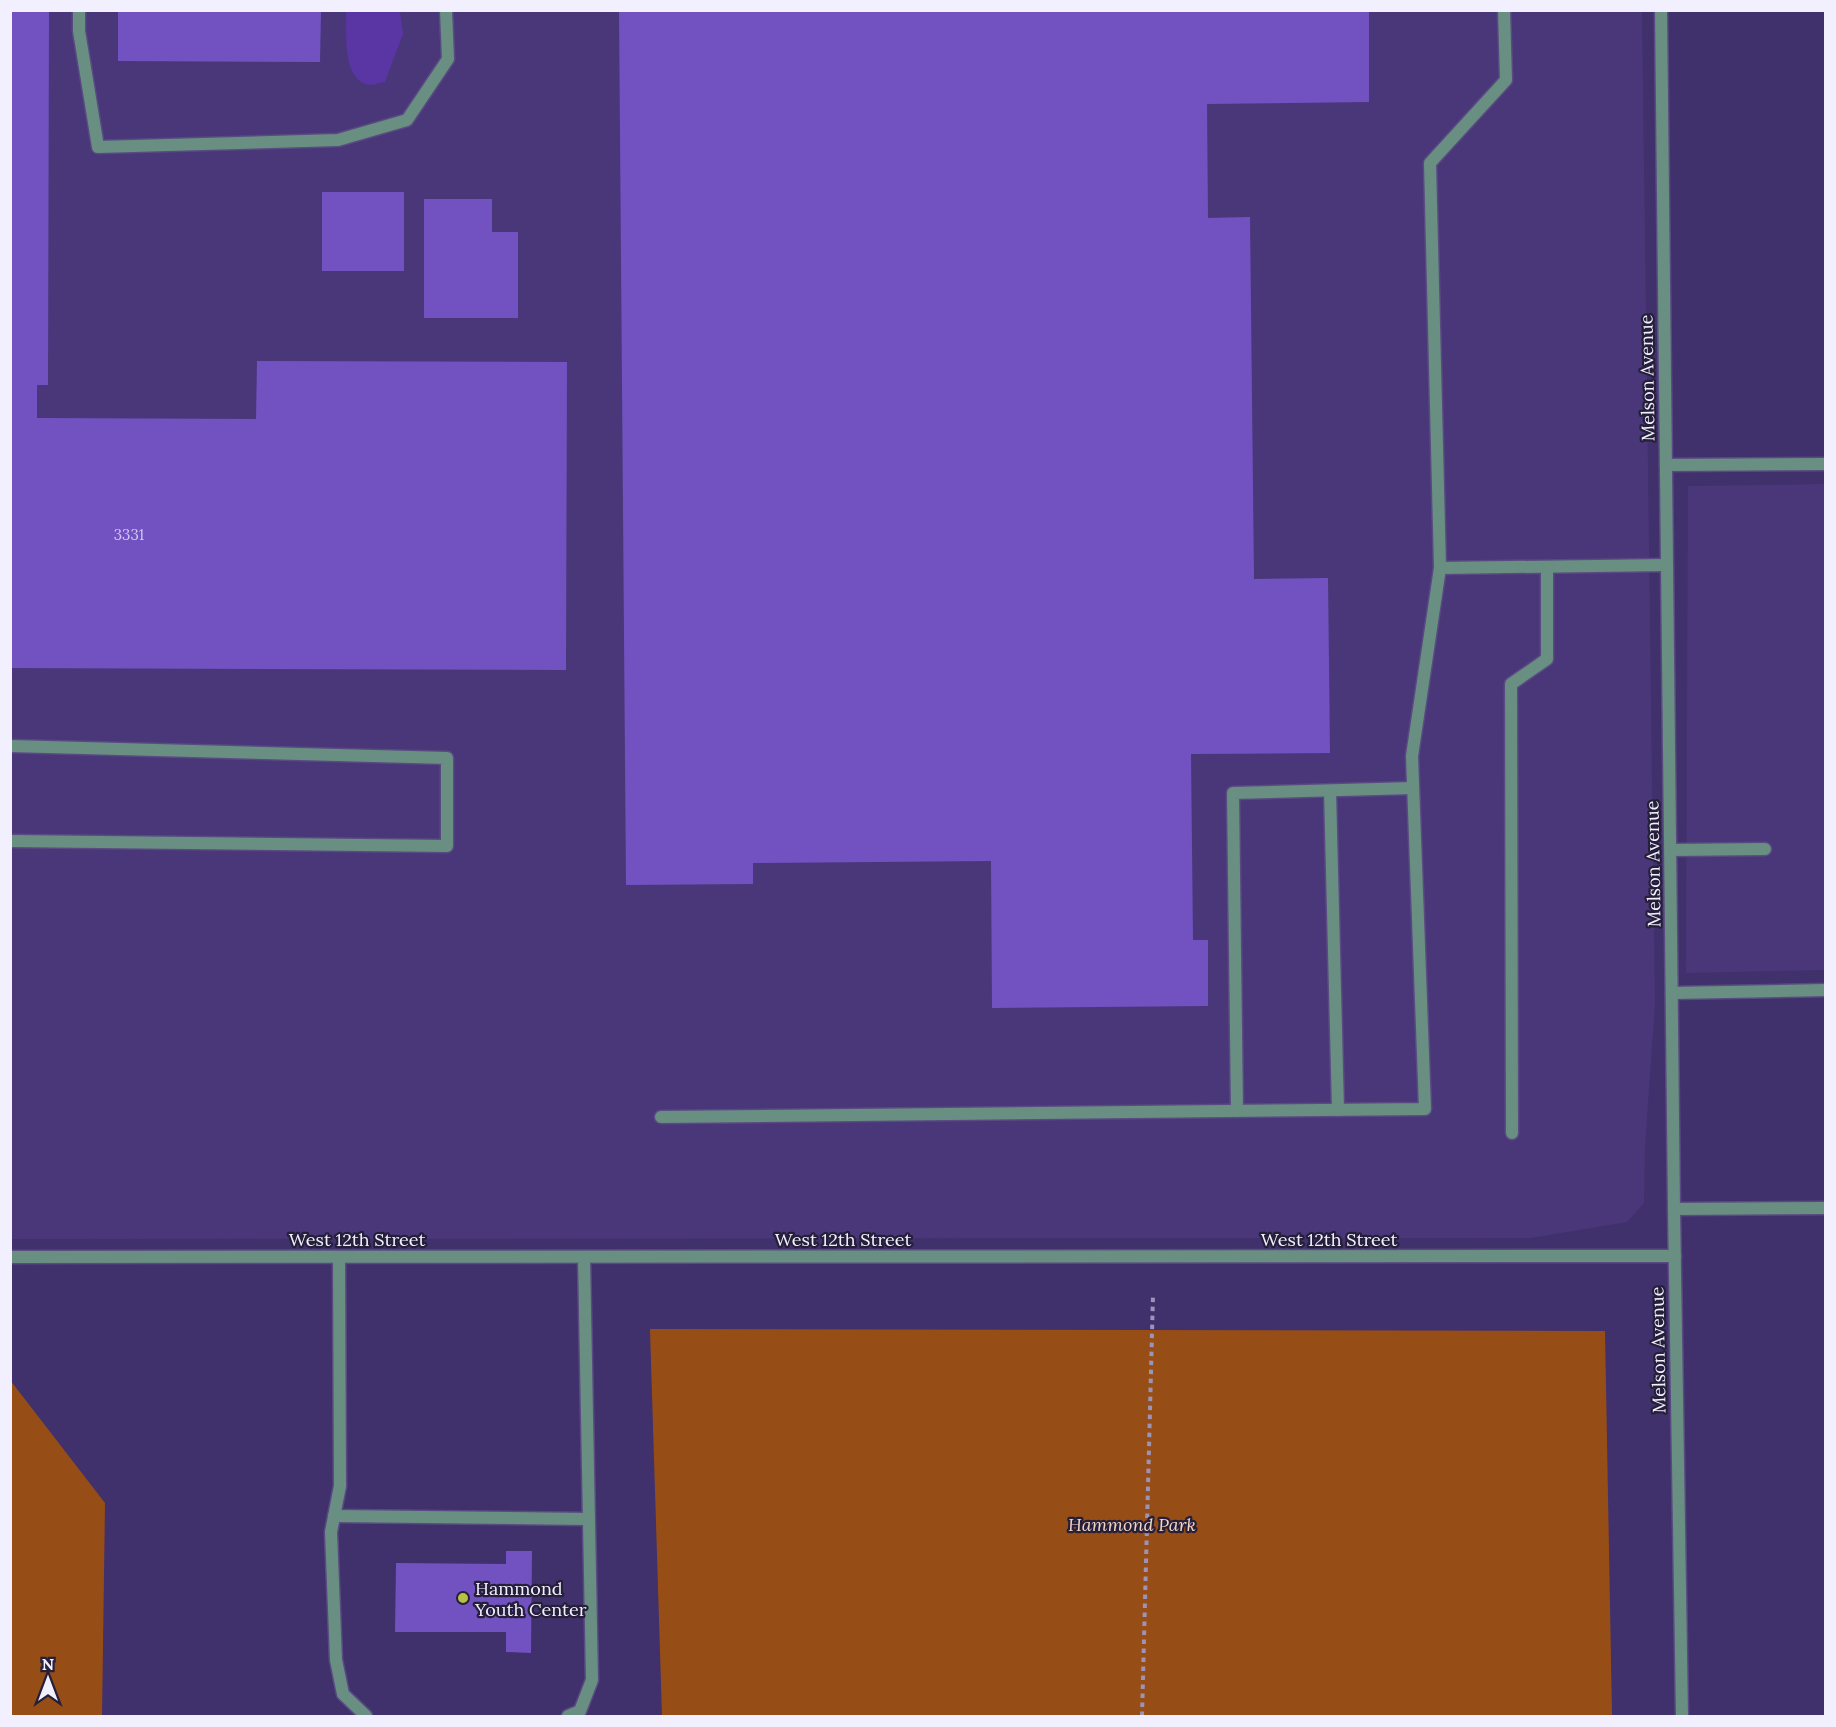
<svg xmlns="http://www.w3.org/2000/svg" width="1836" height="1727" viewBox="0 0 1836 1727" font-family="Lora,serif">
<rect width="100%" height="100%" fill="#40306c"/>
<!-- built -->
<g fill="#49377a">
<path d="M10,11H1642L1655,1005L1645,1146L1644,1203L1627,1222L1531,1238L11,1239Z"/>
<path d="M1825,484V970L1686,973L1688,486Z"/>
</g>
<!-- green -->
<g fill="#974e16">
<path d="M650,1329L1605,1331L1612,1716H662Z"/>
<path d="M10,1380L105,1503L102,1716H11Z"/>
</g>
<!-- water -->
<path fill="#5936a3" d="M346,11H400L403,34L385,82C381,82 375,85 371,85C341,82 347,31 346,11Z"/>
<!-- building -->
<g fill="#7252c1">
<path d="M10,10H49L48,385H37V418L256,419L257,361L567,362L566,670L10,668Z"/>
<path d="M118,10H321L320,62L118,61Z"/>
<path d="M619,10H1369V102L1207,104L1208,218L1250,217L1254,579L1328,578L1330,753L1191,754L1193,940H1208V1006L992,1008L991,861L753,863V884L626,885Z"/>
<rect x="322" y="192" width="82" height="79"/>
<path d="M424,199H492V232H518V318H424Z"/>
<path d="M506,1551H532L531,1653L506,1652V1632H395L396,1563L506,1564Z"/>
</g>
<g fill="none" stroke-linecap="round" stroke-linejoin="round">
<!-- service casing -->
<g stroke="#594b81" stroke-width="15">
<g id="service">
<path d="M79,10V31L98,147L338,140L407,120L448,59L446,10"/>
<path d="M1504,10L1506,80L1430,163L1440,568L1667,565"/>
<path d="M10,746L447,758V846L10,841"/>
<path d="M1330,791L1338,1110"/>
<path d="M1671,850L1765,849"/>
<path d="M1237,1111L1233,793L1413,788"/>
<path d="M661,1117L1425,1109L1412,756L1440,568"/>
<path d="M1512,1133L1511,684L1547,659V567"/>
<path d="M339,1257L340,1486L331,1532L336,1660L343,1694L366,1716"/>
<path d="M334,1516L588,1519"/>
<path d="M568,1716L580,1711L592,1680L584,1257"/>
</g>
</g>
<!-- minor casing -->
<g stroke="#594b81" stroke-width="15">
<g id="minor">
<path d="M1666,465L1826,464"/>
<path d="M1672,993L1826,990"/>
<path d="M1674,1209L1826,1208"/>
</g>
</g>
<!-- tertiary casing -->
<g stroke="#594b81" stroke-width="15">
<g id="tertiary">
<path d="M1661,10L1674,1209L1682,1716"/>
<path d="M10,1257L1675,1256"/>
</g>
</g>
<!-- path -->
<path stroke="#9c93b8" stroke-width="4" stroke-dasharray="4.5 4.5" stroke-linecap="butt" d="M1142,1716L1153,1295"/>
<!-- service -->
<use href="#service" stroke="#698e82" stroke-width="12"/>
<!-- minor -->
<use href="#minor" stroke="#698e82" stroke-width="12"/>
<!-- tertiary -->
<use href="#tertiary" stroke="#698e82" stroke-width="12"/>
</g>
<!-- markers -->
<circle fill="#b8c146" stroke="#251f3a" stroke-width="2" cx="463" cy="1598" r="6"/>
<g text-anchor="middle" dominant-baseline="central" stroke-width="4.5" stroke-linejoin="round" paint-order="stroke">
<!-- number labels -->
<g font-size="15" fill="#d2c8f0">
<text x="129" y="534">3331</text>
</g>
<!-- street labels -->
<g font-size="18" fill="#f2f0ff" stroke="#251f3a">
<text transform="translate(1647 378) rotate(-91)">Melson Avenue</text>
<text transform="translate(1653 864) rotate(-91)">Melson Avenue</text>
<text x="357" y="1239">West 12th Street</text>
<text x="843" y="1239">West 12th Street</text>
<text x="1329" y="1239">West 12th Street</text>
<text transform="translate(1658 1350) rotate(-91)">Melson Avenue</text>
</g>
<!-- park labels -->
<g font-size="18" font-style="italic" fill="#f2d5c4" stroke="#251f3a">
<text x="1132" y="1524">Hammond Park</text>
</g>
<!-- poi labels -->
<g font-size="18" fill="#f2f0ff" stroke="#251f3a" text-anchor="start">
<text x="475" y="1588">Hammond<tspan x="475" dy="21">Youth Center</tspan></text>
</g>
</g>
<!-- border -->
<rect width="1836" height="1727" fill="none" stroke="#f2f0ff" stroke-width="24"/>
<!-- north arrow -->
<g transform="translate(48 1679)" stroke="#251f3a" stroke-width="4.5" paint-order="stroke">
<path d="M0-4.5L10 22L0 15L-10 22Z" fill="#f2f0ff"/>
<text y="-9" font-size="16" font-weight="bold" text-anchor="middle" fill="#f2f0ff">N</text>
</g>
</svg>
